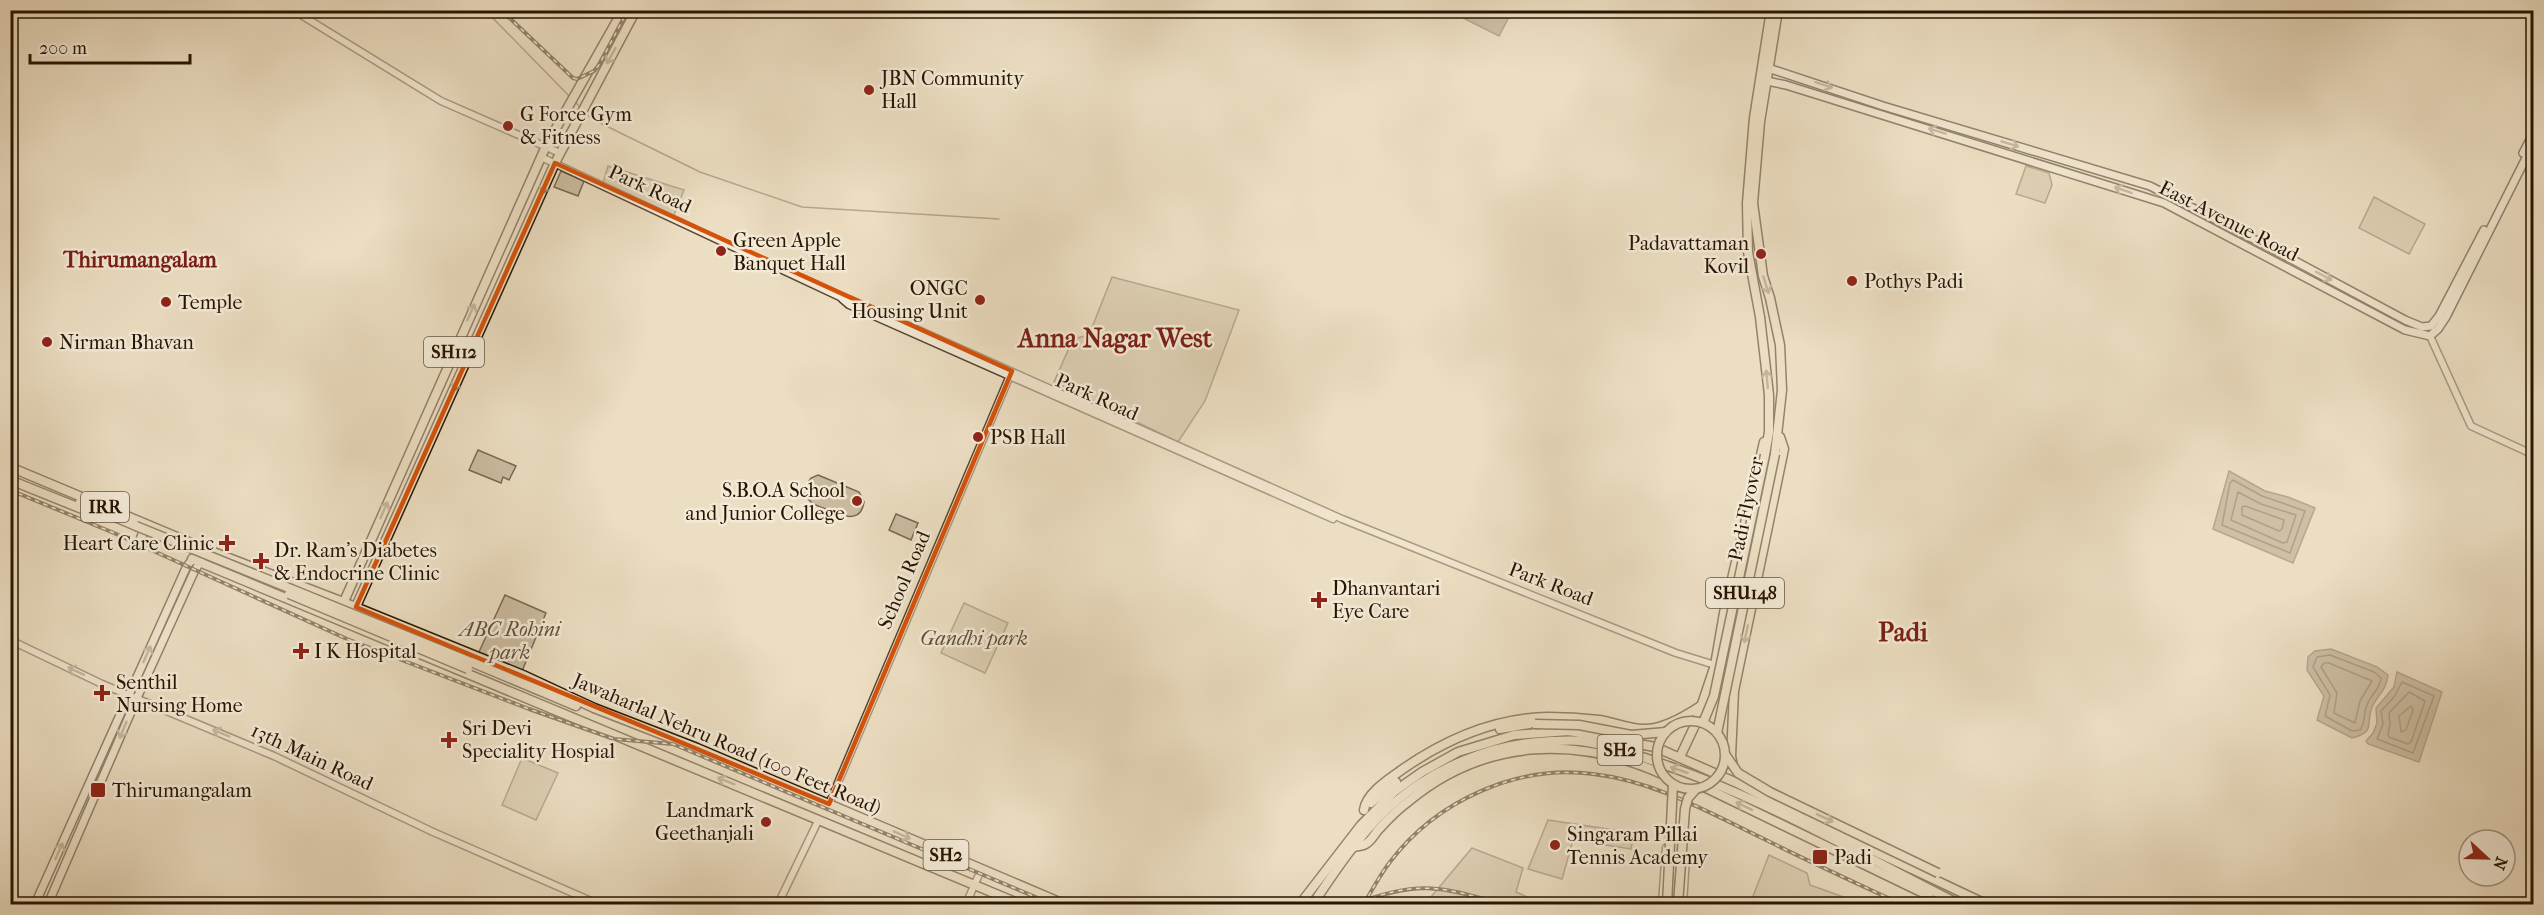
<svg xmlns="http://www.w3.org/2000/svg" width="2544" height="915" viewBox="0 0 2544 915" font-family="'IM FELL French Canon',serif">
<rect width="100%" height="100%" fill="#ecdec2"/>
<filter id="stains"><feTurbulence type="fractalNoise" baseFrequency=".00333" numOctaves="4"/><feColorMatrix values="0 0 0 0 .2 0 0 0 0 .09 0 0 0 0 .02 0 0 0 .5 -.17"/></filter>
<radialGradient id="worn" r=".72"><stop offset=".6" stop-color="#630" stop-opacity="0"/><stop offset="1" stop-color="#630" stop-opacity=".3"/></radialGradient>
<!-- green -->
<g fill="#cbbca1" stroke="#796850" stroke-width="1.5">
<path d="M608,166L684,190L673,217L603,183Z"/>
<path d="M2026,166L2049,173L2052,185L2045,203L2016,194Z"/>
<path d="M561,171L584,181L578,196L554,187Z"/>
<path d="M2374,197L2425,224L2409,254L2359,228Z"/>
<path d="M1112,277L1239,310L1205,401L1178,442L1054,382L1073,339L1089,335Z"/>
<path d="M478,450L516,466L509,480L503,477L501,483L469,470Z"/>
<path d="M818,475L859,492L864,502C861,525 840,515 826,509C820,507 813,505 809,500C805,496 805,492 805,487L811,478Z"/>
<path d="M896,514L918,523L911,540L889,530Z"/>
<path d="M505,595L546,613L522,671L478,654Z"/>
<path d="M964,603L1008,623L985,673L941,653Z"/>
<path d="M522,758L558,773L536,820L502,805Z"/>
<path d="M1548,820L1634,833L1631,849L1573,840L1562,879L1528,869Z"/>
<path d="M1472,848L1523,868L1516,892L1543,904H1425Z"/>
<path d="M1769,855L1807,873L1810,885L1863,904H1834L1820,899L1800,904H1750Z"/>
</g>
<!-- water -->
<g fill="#a99980" stroke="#75644d" stroke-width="1.5">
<path d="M1454,11V10L1512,11L1499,36L1453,13Z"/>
<path d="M2229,471L2265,491L2288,497L2315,508L2293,563L2213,529Z"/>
<path d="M2331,649L2377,667L2388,675C2386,691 2380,692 2373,705C2364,723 2378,731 2352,738L2317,720L2324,696L2307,670L2308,657L2315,651Z"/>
<path d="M2397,672L2442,692L2419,762L2368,744L2366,741L2373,733L2377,723L2376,708L2394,687Z"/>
</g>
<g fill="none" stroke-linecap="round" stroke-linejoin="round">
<!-- shore -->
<g stroke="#685640" stroke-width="1.5">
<path d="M2233,480L2262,496L2305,511L2290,553L2222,525L2230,483Z"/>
<path d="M2238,492L2261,504L2296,515L2287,542L2283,543L2231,520Z"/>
<path d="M2245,506L2284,520L2282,529L2279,531L2242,515V507Z"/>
<path d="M2330,655L2374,672L2381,678C2380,690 2370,695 2367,705C2363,714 2366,722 2360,730L2352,731L2325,716L2330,695L2313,667L2317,657Z"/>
<path d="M2324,663H2329L2372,681L2360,701L2355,723L2334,713L2337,693L2321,667Z"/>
<path d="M2402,682L2434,696L2413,753L2377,739L2383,724L2381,711L2394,697Z"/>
<path d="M2409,692L2425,701L2411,742L2408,744L2389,737L2388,734L2390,724L2389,713Z"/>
<path d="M2411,706L2413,710L2406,730L2401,732L2399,716Z"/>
</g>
<!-- stream -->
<g stroke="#75644d" stroke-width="1.5">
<path d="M485,10L571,98"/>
<path d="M574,101L581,108"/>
<path d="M584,112L592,119L700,172L802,207L999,219"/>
</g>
<!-- tertiary casing -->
<g stroke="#584630" stroke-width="9">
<g id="tertiary">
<path d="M293,10L441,101L560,153"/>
<path d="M541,157L842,298L851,300L1342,519L1676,653L1715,665"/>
<path d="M842,299L849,305L1333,519"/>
<path d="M2430,336L2471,426L2534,455"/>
<path d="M10,640L102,684L274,756L433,832L598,904"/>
<path d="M829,804L1011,373"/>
<path d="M778,904L818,821"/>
<path d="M966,904L981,870"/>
<path d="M1662,904L1666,848"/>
<path d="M1683,904L1686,857"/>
</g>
</g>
<!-- secondary casing -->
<g stroke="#271400" stroke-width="10">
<g id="secondary">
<path d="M1765,67L1883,106L2150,186L2267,246L2405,320L2422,327L2431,326L2439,316L2484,230"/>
<path d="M1762,80L1786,85L2164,203L2405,330L2430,336L2438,329L2446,317L2534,142"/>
<path d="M2523,153L2534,132"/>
<path d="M35,904L186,568L200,548"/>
<path d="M48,904L137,698L194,572L202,559"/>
</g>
</g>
<!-- primary casing -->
<g stroke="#271400" stroke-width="11">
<g id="primary">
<path d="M1775,454L1782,390L1780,345L1770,298L1763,276L1753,203L1760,122L1778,10"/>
<path d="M1765,455L1769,432V395L1760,317L1748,252L1747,203L1754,118L1771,10"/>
<path d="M10,467L208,550L343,602L523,675L594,708L697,748L1064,904"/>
<path d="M10,480L87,511"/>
<path d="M80,502L136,526"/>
<path d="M141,538L147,525"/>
<path d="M192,559C468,674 744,789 1020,904"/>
<path d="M342,606L546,146L623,10"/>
<path d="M354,611L555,163L636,10"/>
<path d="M471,662L576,706"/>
<path d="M1500,729L1529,724"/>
<path d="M1680,757L1695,725L1715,665L1724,613L1764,442"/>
<path d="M1733,766L1731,756L1734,691L1784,449L1780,437"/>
<path d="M1704,787L1921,892H1931"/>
<path d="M1371,803L1396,782"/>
<path d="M1364,810C1366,794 1387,780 1400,771C1444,740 1494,718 1548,717C1564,717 1582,718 1599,720C1613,722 1629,729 1643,729C1662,730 1687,715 1702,705"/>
<path d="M1354,847C1358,846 1364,846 1367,843C1372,840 1375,833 1379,829C1388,819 1398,809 1409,801C1484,739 1575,735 1662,774"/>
<path d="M1300,904L1361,825L1395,791L1422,772L1458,752L1514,735L1569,731L1655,747L1737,783L1825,828L1986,904"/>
<path d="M1313,904C1335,871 1359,835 1388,808C1434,767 1492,743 1553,741C1562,741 1572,740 1580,741C1610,745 1640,756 1668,766C1769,801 1863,856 1959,904"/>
</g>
</g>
<!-- tertiary -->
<use href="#tertiary" stroke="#f3ead7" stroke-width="6"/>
<!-- secondary -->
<use href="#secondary" stroke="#f3ead7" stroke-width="7"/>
<!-- primary -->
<use href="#primary" stroke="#ecdec2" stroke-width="8"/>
<!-- rail casing -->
<g stroke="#271400" stroke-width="4">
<g id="rail">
<path d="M501,10L573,78L577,79L594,71L599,65L628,10"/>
<path d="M10,490L114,533L347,639L529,709L614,739L673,744L1052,904"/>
<path d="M1355,904C1415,881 1439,885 1500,904"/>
<path d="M1364,904C1372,890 1380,875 1390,862C1436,801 1517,764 1593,774C1654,781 1708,812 1762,838C1808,861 1854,882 1901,904"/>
</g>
</g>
<!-- rail -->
<use href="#rail" stroke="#f3ead7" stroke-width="1.5" stroke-dasharray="4.5" stroke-linecap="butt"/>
<!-- primary-bridge casing -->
<g stroke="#271400" stroke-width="11" stroke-linecap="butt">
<g id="primary-bridge">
<path d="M136,526L471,662"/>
<path d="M289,594L468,669"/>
<circle cx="1691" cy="755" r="34"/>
<path d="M1703,723L1714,696L1765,455"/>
<path d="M1535,724L1579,725L1631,735L1666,732"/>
<path d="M1717,733L1775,454"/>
<path d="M1725,754L1738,773L1770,792L1938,873"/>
<path d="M1667,904L1673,784"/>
<path d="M1678,904L1685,809L1688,798L1696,789"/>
</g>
</g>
<!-- primary-bridge -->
<use href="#primary-bridge" stroke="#ecdec2" stroke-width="8"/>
</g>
<!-- one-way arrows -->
<defs><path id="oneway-shaft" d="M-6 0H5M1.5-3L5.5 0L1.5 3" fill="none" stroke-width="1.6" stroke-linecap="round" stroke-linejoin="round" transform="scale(1.5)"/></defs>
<g stroke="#93836b">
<use href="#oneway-shaft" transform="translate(611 56) rotate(119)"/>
<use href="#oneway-shaft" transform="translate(545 186) rotate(114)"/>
<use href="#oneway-shaft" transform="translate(1766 285) rotate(72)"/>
<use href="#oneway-shaft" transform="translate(471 312) rotate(-66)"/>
<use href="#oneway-shaft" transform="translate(1767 379) rotate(-95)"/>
<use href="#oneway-shaft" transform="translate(457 383) rotate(115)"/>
<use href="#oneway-shaft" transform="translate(384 510) rotate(-66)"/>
<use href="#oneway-shaft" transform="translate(1746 634) rotate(102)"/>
<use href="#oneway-shaft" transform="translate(1679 770) rotate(-161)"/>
<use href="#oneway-shaft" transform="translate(726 781) rotate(-158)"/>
<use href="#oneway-shaft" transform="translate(1744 806) rotate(-154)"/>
<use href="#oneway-shaft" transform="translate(1825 818) rotate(25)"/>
<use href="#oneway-shaft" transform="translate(902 835) rotate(24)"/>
</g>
<g stroke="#978a76">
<use href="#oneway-shaft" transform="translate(1824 85) rotate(18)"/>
<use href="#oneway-shaft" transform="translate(1937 131) rotate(-163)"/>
<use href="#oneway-shaft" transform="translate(2010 144) rotate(17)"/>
<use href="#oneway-shaft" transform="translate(2123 190) rotate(-162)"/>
<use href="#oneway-shaft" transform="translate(2324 276) rotate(28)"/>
<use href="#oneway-shaft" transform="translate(147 654) rotate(-66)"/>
<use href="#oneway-shaft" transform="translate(76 671) rotate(-155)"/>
<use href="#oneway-shaft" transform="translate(123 730) rotate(113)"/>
<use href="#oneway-shaft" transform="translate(221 733) rotate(-157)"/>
<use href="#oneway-shaft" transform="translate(59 851) rotate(-66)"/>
</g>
<!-- marked area -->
<path d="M0 0H2544V915H0ZM555,163L1012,371L829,804L356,607Z" fill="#ecdec2" fill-opacity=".55" fill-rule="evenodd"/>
<path fill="none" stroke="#d5520b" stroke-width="4.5" stroke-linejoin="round" d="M555,163L1012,371L829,804L356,607Z"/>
<!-- markers -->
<g fill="#8f2418" stroke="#f3ead7" stroke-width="2">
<circle cx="869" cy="90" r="6"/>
<circle cx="508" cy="126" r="6"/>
<circle cx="721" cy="251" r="6"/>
<circle cx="1761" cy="254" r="6"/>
<circle cx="1852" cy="281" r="6"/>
<circle cx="980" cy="300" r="6"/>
<circle cx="166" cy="302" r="6"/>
<circle cx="47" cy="342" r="6"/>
<circle cx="978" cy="437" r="6"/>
<circle cx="857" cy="501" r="6"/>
<path d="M224 534h6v6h6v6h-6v6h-6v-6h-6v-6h6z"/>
<path d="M258 552h6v6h6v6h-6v6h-6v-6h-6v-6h6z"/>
<path d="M1316 591h6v6h6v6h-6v6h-6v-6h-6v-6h6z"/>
<path d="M298 642h6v6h6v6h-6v6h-6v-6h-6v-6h6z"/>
<path d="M99 684h6v6h6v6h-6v6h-6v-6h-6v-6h6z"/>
<path d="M446 731h6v6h6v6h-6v6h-6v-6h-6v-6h6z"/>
<rect x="90" y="782" width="16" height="16" rx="3"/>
<circle cx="766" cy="822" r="6"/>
<circle cx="1555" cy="845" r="6"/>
<rect x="1812" y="849" width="16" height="16" rx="3"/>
</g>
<g text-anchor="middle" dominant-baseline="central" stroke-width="5" stroke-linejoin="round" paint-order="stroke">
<!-- shield labels -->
<g fill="#f3ead7" stroke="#645440" stroke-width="1.5">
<rect x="424" y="337" width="60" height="30" rx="4.5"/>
<rect x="81" y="492" width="48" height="30" rx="4.5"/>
<rect x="1706" y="578" width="78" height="30" rx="4.5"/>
<rect x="1597.5" y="735" width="45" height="30" rx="4.5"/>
<rect x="923.5" y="840" width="45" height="30" rx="4.5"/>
</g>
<g font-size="18" font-weight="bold" fill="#271400">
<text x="454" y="352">SH112</text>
<text x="105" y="507">IRR</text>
<text x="1745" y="593">SHU148</text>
<text x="1620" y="750">SH2</text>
<text x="946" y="855">SH2</text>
</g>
<!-- poi labels -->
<g font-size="20" fill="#271400" stroke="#f3ead7" text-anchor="start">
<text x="881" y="78">JBN Community<tspan x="881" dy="23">Hall</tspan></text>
<text x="520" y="114">G Force Gym<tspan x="520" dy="23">&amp; Fitness</tspan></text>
<text x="733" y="240">Green Apple<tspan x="733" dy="23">Banquet Hall</tspan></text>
<text x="1749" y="243" text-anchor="end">Padavattaman<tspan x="1749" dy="23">Kovil</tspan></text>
<text x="1864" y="281">Pothys Padi</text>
<text x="968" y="288" text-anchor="end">ONGC<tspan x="968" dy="23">Housing Unit</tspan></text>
<text x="178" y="302">Temple</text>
<text x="59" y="342">Nirman Bhavan</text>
<text x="990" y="437">PSB Hall</text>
<text x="845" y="490" text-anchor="end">S.B.O.A School<tspan x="845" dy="23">and Junior College</tspan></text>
<text x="214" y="543" text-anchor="end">Heart Care Clinic</text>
<text x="274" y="550">Dr. Ram's Diabetes<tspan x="274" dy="23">&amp; Endocrine Clinic</tspan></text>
<text x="1332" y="588">Dhanvantari<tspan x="1332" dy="23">Eye Care</tspan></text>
<text x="314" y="651">I K Hospital</text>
<text x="116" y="682">Senthil<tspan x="116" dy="23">Nursing Home</tspan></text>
<text x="462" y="728">Sri Devi<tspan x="462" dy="23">Speciality Hospial</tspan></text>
<text x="112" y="790">Thirumangalam</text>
<text x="754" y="810" text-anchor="end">Landmark<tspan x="754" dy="23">Geethanjali</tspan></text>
<text x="1567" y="834">Singaram Pillai<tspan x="1567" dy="23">Tennis Academy</tspan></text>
<text x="1834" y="857">Padi</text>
</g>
<!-- street labels -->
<g font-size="20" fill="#271400" stroke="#f3ead7">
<text transform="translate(650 189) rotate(25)">Park Road</text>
<text transform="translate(2229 221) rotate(27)">East Avenue Road</text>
<text transform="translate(1097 397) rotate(24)">Park Road</text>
<text transform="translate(1746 509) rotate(-78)">Padi Flyover</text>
<text transform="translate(904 580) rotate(-67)">School Road</text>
<text transform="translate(1551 584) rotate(21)">Park Road</text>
<text transform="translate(727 744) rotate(23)">Jawaharlal Nehru Road (100 Feet Road)</text>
<text transform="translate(312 757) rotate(25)">13th Main Road</text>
</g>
<!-- park labels -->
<g font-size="20" font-style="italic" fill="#604f38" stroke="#f3ead7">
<text x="510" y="629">ABC Rohini<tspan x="510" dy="23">park</tspan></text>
<text x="974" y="638">Gandhi park</text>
</g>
<!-- quarter labels -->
<g font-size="22" font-weight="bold" fill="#7a1f14" stroke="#f3ead7">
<text x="140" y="260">Thirumangalam</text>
</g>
<!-- district labels -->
<g font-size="26" font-weight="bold" fill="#7a1f14" stroke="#f3ead7">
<text x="1115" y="338">Anna Nagar West</text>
<text x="1903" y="632">Padi</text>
</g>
</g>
<!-- margin -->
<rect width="2544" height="915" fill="none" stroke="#ecdec2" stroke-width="36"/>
<rect x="12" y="12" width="2520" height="891" fill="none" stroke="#271400" stroke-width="3"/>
<rect x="18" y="18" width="2508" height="879" fill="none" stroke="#271400" stroke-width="1.5"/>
<!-- north arrow -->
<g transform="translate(2487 858) rotate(112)"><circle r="28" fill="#f3ead7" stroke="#a19481" stroke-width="1.5"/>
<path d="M0-4.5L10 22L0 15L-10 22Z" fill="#8f2418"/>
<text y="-9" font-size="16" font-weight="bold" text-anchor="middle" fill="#271400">N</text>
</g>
<!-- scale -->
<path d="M30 54v9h160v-9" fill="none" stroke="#271400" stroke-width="3"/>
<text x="39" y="54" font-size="18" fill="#271400" stroke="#f3ead7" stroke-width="4.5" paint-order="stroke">200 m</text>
<rect width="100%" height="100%" filter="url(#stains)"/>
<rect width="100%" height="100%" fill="url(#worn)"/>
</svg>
